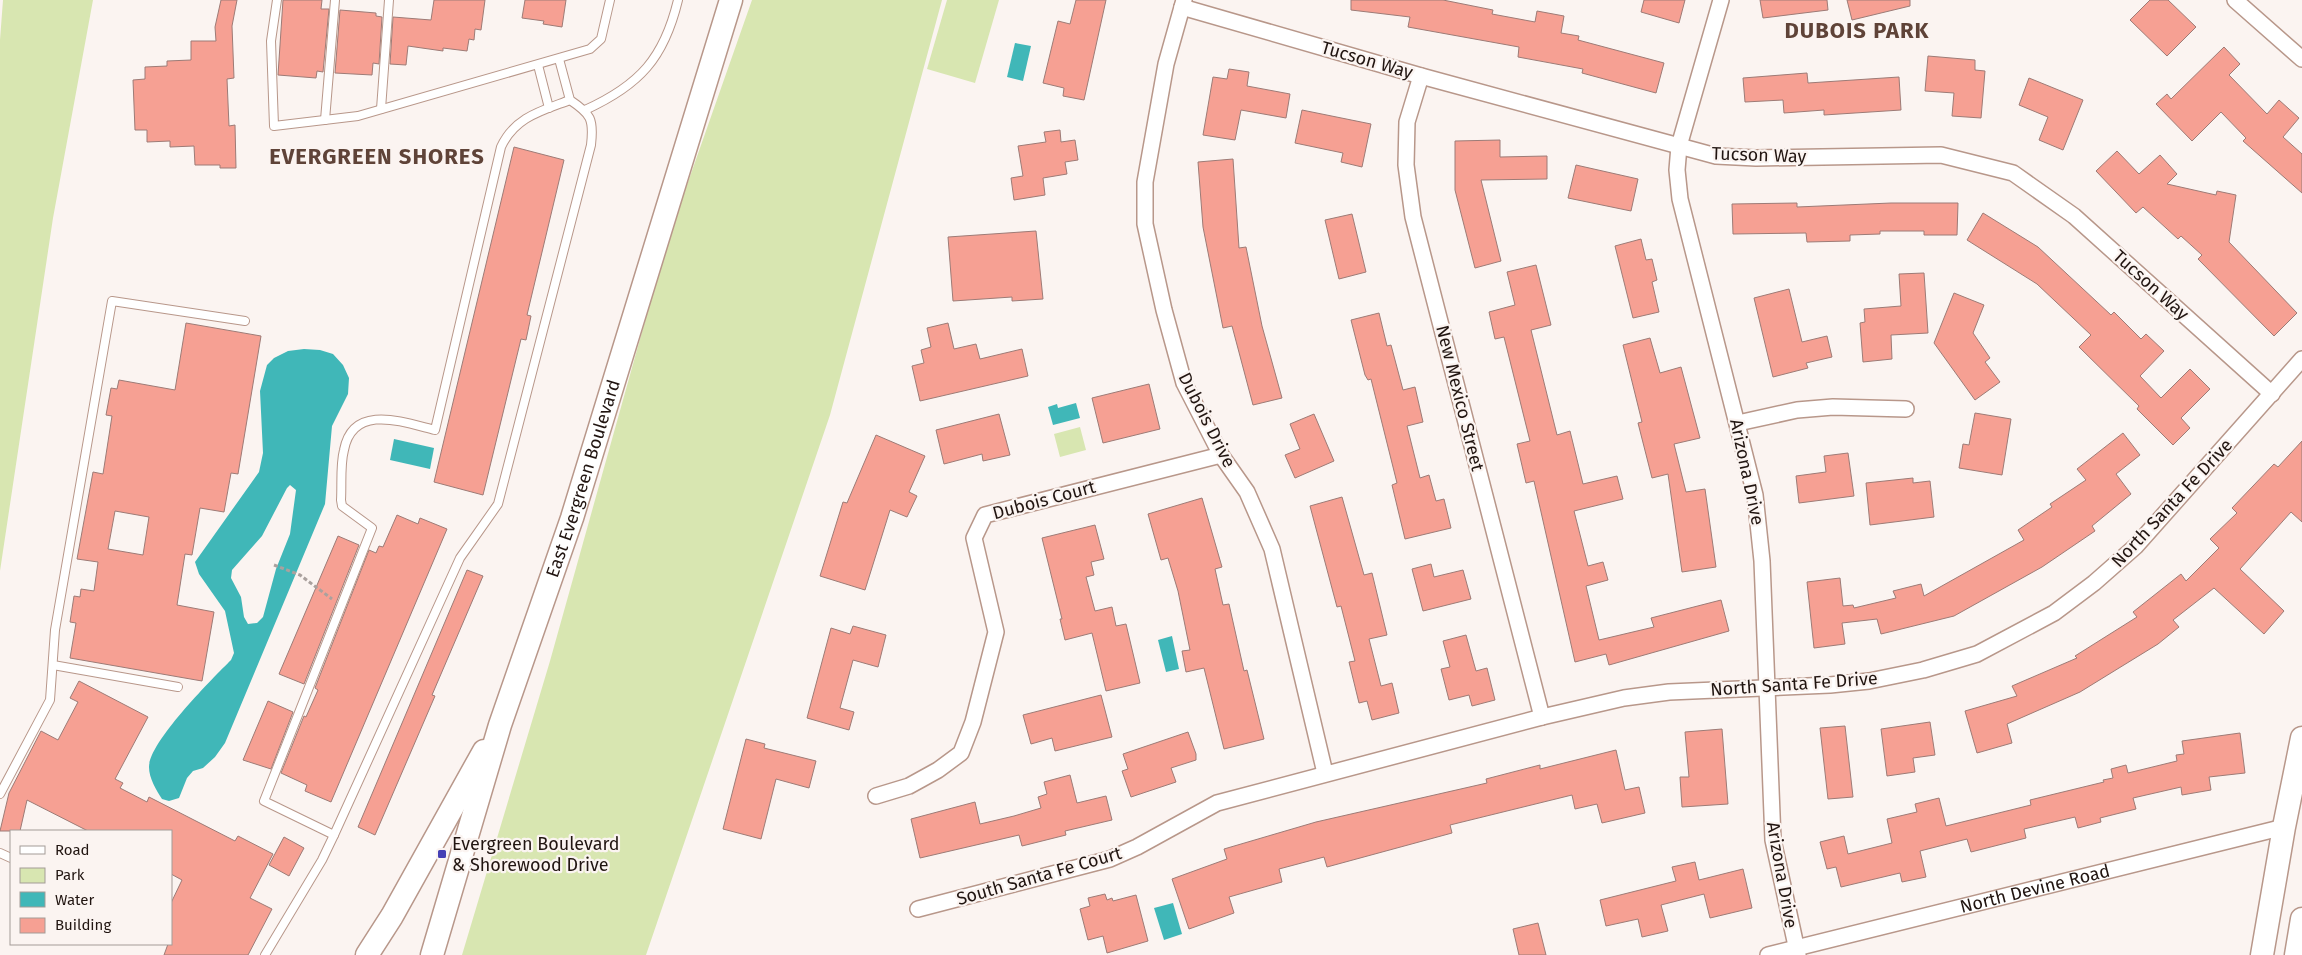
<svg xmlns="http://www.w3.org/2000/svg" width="2302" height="955" viewBox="0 0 2302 955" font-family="'Fira Sans',sans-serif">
<rect width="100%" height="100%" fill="#fbf4f1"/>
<!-- green -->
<g fill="#d8e6b1">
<path d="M3,0H93L53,218L0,571V40Z"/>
<path d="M752,0H942L830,415L646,955H462L550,661L668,239Z"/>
<path d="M947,0H999L975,83L927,69Z"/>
<path d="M1080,427L1086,450L1060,457L1054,434Z"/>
</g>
<!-- water -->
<g fill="#40b7b8" fill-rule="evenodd">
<path d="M1015,43L1031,46L1023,81L1007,77Z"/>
<path d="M304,349L320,350L333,354L343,365L349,378L348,394L332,426L325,504L225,743L215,757L203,768L193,771L187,778L179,798L169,801L162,799C156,790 149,778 149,767C149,742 212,679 231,660L234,653L225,611L199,574L195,562L259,472L263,453L260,391L267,365L274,358L288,351ZM290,485L296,490L290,534L276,569L263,617L257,623L248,624L244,617L241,597L231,578L232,570L262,536L287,488Z"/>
<path d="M1076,403L1080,418L1053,425L1048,407L1057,404L1058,408Z"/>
<path d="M394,439L434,448L430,469L390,460Z"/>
<path d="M1172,636L1179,669L1166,672L1158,640Z"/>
<path d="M1173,903L1182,934L1164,940L1154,908Z"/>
</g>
<!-- building -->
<g fill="#f6a093" stroke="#9d7b76" fill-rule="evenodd">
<path d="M221,0H237L232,26L234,78L227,79L229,126L235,125L236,168H220V165H195L194,146L170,147V141L147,142V130H135L133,80L145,79V67L167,66V61L191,60V41H216L215,27Z"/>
<path d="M283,0H322L321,9H329L323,72L317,71L316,78L278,75Z"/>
<path d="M434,0H485L481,30L475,29L474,40L469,39L467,51L443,48V51L408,46L406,65L390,64L393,17L431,20Z"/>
<path d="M525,0H566L562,27L543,24L544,21L522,18Z"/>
<path d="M1076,0H1106L1084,100L1063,96L1064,88L1043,83L1058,21L1070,24Z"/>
<path d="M1351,0H1443L1493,10L1492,14L1535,22L1537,11L1564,16L1561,33L1579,36L1578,40L1664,63L1656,93L1582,73L1583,69L1518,57L1519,47L1408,27L1410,17L1351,10Z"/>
<path d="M1644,0H1685L1679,23L1641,12Z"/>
<path d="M1760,0H1827L1828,10L1763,18Z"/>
<path d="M1847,0H1910V6L1852,20Z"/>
<path d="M2150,0H2168L2196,27L2167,56L2130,20Z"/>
<path d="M340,10L376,13V16L382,17L379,64L373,63L372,75L335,73Z"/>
<path d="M2224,47L2240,64L2229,75L2267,114L2279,100L2299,118L2283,137L2302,154V193L2243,141L2246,138L2221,112L2192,141L2156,104L2167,94L2171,99Z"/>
<path d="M1928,56L1975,60V70L1985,71L1981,118L1952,116L1954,93L1925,91Z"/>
<path d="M1229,69L1249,72L1247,86L1290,94L1286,118L1241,110L1235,140L1203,135L1213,77L1227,79Z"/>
<path d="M1807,73L1808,83L1899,77L1901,110L1824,115V110L1784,113L1783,100L1745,102L1743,78Z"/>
<path d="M2029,78L2083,100L2063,150L2039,140L2048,117L2019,105Z"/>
<path d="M1302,110L1371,124L1362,167L1341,162L1343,153L1295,143Z"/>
<path d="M1060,130L1061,142L1075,140L1078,160L1065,162L1067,174L1043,178L1045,195L1014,200L1011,178L1023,176L1018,146L1046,142L1044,132Z"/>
<path d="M1500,140V157L1547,156V179L1481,180L1501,261L1475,268L1455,190V141Z"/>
<path d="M514,147L564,160L527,315L531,316L526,340L521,339L483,495L434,482Z"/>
<path d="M2117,151L2139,174L2160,155L2177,174L2167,184L2216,195L2217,191L2236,195L2229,242L2297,313L2274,336L2198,259L2202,255L2181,236L2178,239L2143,207L2136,213L2096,171Z"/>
<path d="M1233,159L1239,248L1246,247L1262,326L1282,398L1253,405L1232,326L1223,328L1203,227L1198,162Z"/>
<path d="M1576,165L1638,179L1631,211L1568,198Z"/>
<path d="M1797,203V207L1891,203H1958L1957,235H1924V231H1880V234L1850,235V241L1807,242L1806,233L1733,234L1732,204Z"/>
<path d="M1983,213L2038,247L2111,315L2114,312L2141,339L2146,334L2164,351L2140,376L2161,398L2190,369L2210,389L2181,418L2190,428L2173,445L2137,409L2139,406L2079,347L2091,335L2037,284L1967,240Z"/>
<path d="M1352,214L1366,272L1339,279L1325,220Z"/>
<path d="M1036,231L1043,299L1012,301V297L953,301L948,237Z"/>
<path d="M1641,239L1646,260L1652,259L1657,280L1652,282L1659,312L1633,318L1615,246Z"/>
<path d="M1536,265L1551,325L1531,330L1557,435L1570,431L1583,484L1617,476L1623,499L1574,511L1588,566L1603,562L1608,580L1586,586L1599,640L1654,627L1651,618L1721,600L1729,631L1609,665L1606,654L1575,662L1534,481L1526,483L1517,444L1530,441L1504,337L1495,339L1489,312L1515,305L1507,272Z"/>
<path d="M1924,273L1928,333L1891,335L1892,359L1863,362L1860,323L1865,322L1864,309L1901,306L1899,274Z"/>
<path d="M1789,289L1802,342L1827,336L1832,357L1806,363L1808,368L1773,377L1754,298Z"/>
<path d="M1954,293L1984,305L1973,333L1990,358L1985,362L2000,382L1975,400L1934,343Z"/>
<path d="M1379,313L1387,346L1391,345L1403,390L1415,387L1423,422L1407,426L1420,478L1429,475L1436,501L1444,499L1451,528L1405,539L1392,485L1397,483L1371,379L1368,380L1365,375L1351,320Z"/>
<path d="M186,323L261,336L238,474L231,473L224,512L200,508L192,555L185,554L177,605L214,612L202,681L70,658L76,623L70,622L74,596L80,597L81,589L94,591L98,562L77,559L93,472L103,474L112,416L106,415L111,388L117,389L119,380L175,390ZM115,511L149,517L143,555L108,549Z"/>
<path d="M948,323L954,349L976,344L980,359L1022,349L1028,376L920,401L912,366L924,363L921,350L931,347L927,328Z"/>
<path d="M1650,338L1660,373L1681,367L1700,438L1674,444L1686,492L1705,489L1716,567L1682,572L1668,474L1652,478L1638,423L1642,422L1623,345Z"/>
<path d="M1149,384L1160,429L1103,443L1092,398Z"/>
<path d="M1975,413L2011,419L2002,475L1959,468L1963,444L1969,445Z"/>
<path d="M999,414L1010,455L983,461L982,454L944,464L936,430Z"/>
<path d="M1314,414L1334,461L1295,478L1285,455L1300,449L1290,424Z"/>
<path d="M2123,433L2140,455L2116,474L2131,494L2092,526L2095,531L2042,567L1954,616L1881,634L1877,619L1842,623L1845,644L1814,648L1807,582L1840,578L1843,606L1853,605L1854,608L1896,598L1893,591L1921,584L1924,596L2024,540L2018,530L2052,507L2050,504L2086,480L2077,469Z"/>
<path d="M876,435L925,456L909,492L917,496L907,517L890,510L865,590L820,576L843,502L847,503Z"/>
<path d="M2302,441V522L2291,512L2240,569L2284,611L2264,634L2214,588L2173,620L2179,627L2158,644L2080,692L2007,724L2012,743L1977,753L1965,711L2017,696L2012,686L2077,658L2075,656L2137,617L2133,612L2181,574L2186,581L2219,548L2210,539L2237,513L2232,508L2274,464L2278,467Z"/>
<path d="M1848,453L1854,496L1799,503L1796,476L1826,472L1824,456Z"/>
<path d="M1913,478V483L1930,481L1934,517L1870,525L1866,483Z"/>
<path d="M1342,497L1364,575L1372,573L1387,635L1369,639L1381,686L1392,683L1399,713L1372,720L1367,701L1359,703L1349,662L1355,661L1341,606L1337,607L1310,506Z"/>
<path d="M1202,498L1222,567L1215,569L1223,605L1229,604L1244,671L1247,670L1264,739L1224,749L1204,668L1186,672L1182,651L1190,650L1178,591L1168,558L1161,560L1148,514Z"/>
<path d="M397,515L418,524L420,518L447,529L331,802L305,791L307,785L281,773L304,716L306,717L318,690L315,688L369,550L376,553L379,546L383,547Z"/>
<path d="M1095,525L1104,559L1091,562L1094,575L1086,577L1095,611L1112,607L1116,626L1126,624L1140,683L1106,691L1092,633L1065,640L1060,619H1062L1042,538Z"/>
<path d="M338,536L359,545L304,684L279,674Z"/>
<path d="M1431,564L1434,577L1463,570L1471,599L1423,611L1412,569Z"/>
<path d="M467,570L483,576L432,695L435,696L375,835L358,827Z"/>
<path d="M853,626L886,635L878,667L853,660L840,708L854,712L849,730L807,718L831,628L850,634Z"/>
<path d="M1466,635L1476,671L1487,668L1495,700L1472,706L1469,695L1449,700L1441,669L1450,667L1443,641Z"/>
<path d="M79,681L148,717L115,779L123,783L120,788L147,802L149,797L235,841L238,836L273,854L250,898L272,909L248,955H164L168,944H171V903L182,880L171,874V831H88L27,800L20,831H0L9,793L41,731L58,740L78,702L70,698Z"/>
<path d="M1101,695L1112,737L1055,751L1052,738L1031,744L1023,715Z"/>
<path d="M268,701L293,712L271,769L243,760Z"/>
<path d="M1930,722L1935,755L1913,758L1915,772L1887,776L1881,729Z"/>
<path d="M1845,726L1853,797L1828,799L1820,728Z"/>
<path d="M1722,729L1728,804L1682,807L1680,777H1689L1685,732Z"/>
<path d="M1188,732L1196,754V760L1171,768L1176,782L1131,797L1122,771L1128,769L1123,754Z"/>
<path d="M2240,733L2245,773L2209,777L2211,790L2182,795L2181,787L2133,798L2136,809L2100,818L2101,822L2078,828L2075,817L2024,829L2026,838L1971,852L1967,839L1920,851L1926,877L1902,882L1900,873L1841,887L1836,867L1827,869L1820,842L1844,836L1848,854L1892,843L1887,819L1917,812L1915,804L1939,798L1946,826L2031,805L2030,800L2104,782L2103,780L2113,778L2111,769L2126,765L2128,773L2177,761L2176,755L2184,754L2182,741Z"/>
<path d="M746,739L765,744L764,748L816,761L809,788L776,779L761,839L723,829Z"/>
<path d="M1616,750L1625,790L1639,787L1645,813L1602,823L1597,804L1575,809L1572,795L1450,825L1452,833L1327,867L1324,857L1279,869L1282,882L1229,897L1234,913L1189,929L1172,879L1227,859L1224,849L1316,822L1487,783L1486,779L1540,765V769Z"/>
<path d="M1070,775L1077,803L1106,796L1112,820L1065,831L1066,835L1022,846L1019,835L920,858L911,819L975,802L980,824L1014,816L1041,808L1038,797L1047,794L1044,782Z"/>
<path d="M284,837L304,848L289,876L269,865Z"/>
<path d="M1695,862L1699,880L1743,869L1752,908L1710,918L1704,894L1661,905L1668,931L1642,937L1638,919L1606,926L1600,900L1676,881L1672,867Z"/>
<path d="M1105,894L1107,900L1112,898L1113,901L1136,895L1148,941L1107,953L1103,936L1088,940L1080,909L1090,906L1088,898Z"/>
<path d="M1538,923L1546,955H1519L1513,929Z"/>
</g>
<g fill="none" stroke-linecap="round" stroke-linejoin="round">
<!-- lane casing -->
<g stroke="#b8978a" stroke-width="10">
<g id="lane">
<path d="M277,0L271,41L274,126L358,116L590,49L601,39L610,0"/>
<path d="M538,65L549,108"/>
<path d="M381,109L389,0"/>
<path d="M585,110C640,85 664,58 678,0"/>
<path d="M325,120L335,0"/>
<path d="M53,665L178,687"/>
<path d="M0,794L50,700L55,630L112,301L245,321"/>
<path d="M334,835L264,801L372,528L342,506L341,500C342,484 340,465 344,450C353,403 403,422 435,430L501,147C515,117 541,111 570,100"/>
<path d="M0,853L11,858"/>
<path d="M265,955L322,860L334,835L460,558L498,504L591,145C594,119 591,114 570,100L559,59"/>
</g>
</g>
<!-- street casing -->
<g stroke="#b8978a" stroke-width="18">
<g id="street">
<path d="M1184,0L1166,64L1145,182V224L1164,310L1184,383L1221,455L1247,492L1272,549L1325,773"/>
<path d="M1721,0L1679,146L1677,170L1680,199L1755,495L1762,561L1773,840L1798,955"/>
<path d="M2235,0L2302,59"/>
<path d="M1182,7L1421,76L1716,156L1756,158L1941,155L2013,173L2074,216L2272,394"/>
<path d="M1421,76L1407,122L1406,165L1413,217L1542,717"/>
<path d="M1738,423L1797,410L1833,407L1906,409"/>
<path d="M876,796L909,786L938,770L961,753L973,722L996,632L974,538L985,515L1221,455"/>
<path d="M918,909L1110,859L1137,847L1217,803L1542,717L1624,698L1669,692L1830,685L1869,681L1923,670L1977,654L2054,613L2094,583L2136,546L2302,359"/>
<path id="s1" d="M1768,955L2284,827"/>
</g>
</g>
<!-- secondary casing -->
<g stroke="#b8978a" stroke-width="25">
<g id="secondary">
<path d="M367,955L392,916L484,751"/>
<path id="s2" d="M432,955L500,725L572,518L731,0"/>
<path d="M2262,955L2284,827L2302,738"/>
<path d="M2296,955L2302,919"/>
</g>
</g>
<!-- path -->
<path stroke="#aaa19e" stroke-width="3" stroke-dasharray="4 2.5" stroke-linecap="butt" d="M274,565L300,575L332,599"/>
<!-- lane -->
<use href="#lane" stroke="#fff" stroke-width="8"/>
<!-- street -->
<use href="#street" stroke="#fff" stroke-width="15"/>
<!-- secondary -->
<use href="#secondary" stroke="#fff" stroke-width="22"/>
</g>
<!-- markers -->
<rect fill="#4540b5" stroke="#fbf4f1" stroke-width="2" x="437" y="849" width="10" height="10" rx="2.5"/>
<g text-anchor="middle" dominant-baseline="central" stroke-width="4.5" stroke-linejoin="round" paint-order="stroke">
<!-- street labels -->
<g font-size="18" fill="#211511" stroke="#fbf4f1">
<text transform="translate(1367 60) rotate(16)">Tucson Way</text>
<text transform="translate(1759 155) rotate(2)">Tucson Way</text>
<text transform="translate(2151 285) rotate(42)">Tucson Way</text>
<text transform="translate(1460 398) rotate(76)">New Mexico Street</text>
<text transform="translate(1207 420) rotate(63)">Dubois Drive</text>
<text transform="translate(1747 472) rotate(78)">Arizona Drive</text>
<text stroke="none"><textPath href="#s2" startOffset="500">East Evergreen Boulevard</textPath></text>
<text transform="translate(1044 500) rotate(-15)">Dubois Court</text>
<text transform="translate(2172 503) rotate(-47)">North Santa Fe Drive</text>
<text transform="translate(1794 684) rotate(-4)">North Santa Fe Drive</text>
<text transform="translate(1782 875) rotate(80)">Arizona Drive</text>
<text transform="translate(1039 876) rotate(-16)">South Santa Fe Court</text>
<text stroke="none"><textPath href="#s1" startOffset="275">North Devine Road</textPath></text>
</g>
<!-- poi labels -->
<g font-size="18" fill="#211511" stroke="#fbf4f1" text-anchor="start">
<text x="452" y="844">Evergreen Boulevard<tspan x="452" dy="21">&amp; Shorewood Drive</tspan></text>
</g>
<!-- district labels -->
<g font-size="22" font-weight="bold" letter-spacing="1" fill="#5f4338" stroke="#fbf4f1">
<text x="1857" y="30">DUBOIS PARK</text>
<text x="377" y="156">EVERGREEN SHORES</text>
</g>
</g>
<!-- legend -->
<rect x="10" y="830" width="162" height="115" fill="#fbf4f1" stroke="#a49b97"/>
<rect x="20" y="846" width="25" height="8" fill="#ffffff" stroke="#a49b97"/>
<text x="55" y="855" font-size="15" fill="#211511">Road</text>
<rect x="20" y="868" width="25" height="15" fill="#d8e6b1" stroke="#a49b97"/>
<text x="55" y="880" font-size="15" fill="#211511">Park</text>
<rect x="20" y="892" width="25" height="15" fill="#40b7b8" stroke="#a49b97"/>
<text x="55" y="905" font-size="15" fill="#211511">Water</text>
<rect x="20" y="918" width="25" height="15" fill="#f6a093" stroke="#a49b97"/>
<text x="55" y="930" font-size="15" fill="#211511">Building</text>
</svg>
